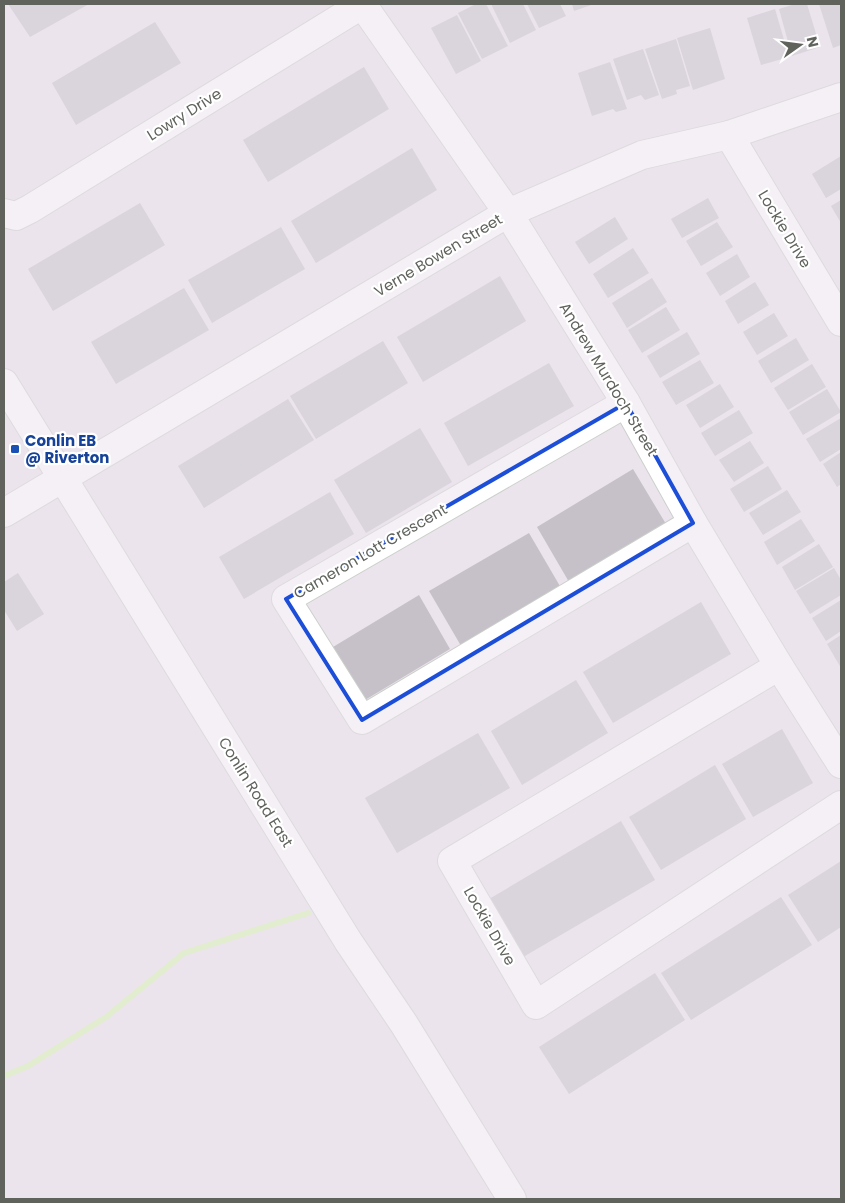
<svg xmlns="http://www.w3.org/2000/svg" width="845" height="1203" viewBox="0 0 845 1203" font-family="Poppins,sans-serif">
<rect width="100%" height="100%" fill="#ebe4ed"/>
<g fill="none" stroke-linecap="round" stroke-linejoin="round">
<!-- stream -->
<path stroke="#d6f8a9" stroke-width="6" d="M4,1076L28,1066L106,1017L184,953L308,913"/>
</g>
<!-- building -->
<g fill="#c6c1c9">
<path d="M8,4H89L30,37Z"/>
<path d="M476,4H486L508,46L482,59L458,13Z"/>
<path d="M491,4H523L536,30L510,43Z"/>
<path d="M527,4H560L566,16L539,28Z"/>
<path d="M572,4H594L574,11Z"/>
<path d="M795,4H807L820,47L792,56L779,9Z"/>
<path d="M819,4H841V45L833,48Z"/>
<path d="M775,9L789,57L761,65L747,18Z"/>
<path d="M457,15L481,61L456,74L431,28Z"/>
<path d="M155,22L181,63L76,125L52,83Z"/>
<path d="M710,28L725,79L693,90L677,38Z"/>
<path d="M676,39L690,86L676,90L677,94L662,99L645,49Z"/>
<path d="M643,49L659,95L645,100L641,95L627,100L613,59Z"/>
<path d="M610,62L627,109L616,112L613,109L592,116L578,73Z"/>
<path d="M364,67L389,109L268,182L243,140Z"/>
<path d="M412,148L437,190L316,263L291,221Z"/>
<path d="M841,156V189L826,198L812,174Z"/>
<path d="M708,198L719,218L682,238L671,219Z"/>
<path d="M841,200V223L831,206Z"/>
<path d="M140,203L165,245L53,311L28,269Z"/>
<path d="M615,217L628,239L589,264L575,242Z"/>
<path d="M717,222L733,247L701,266L686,241Z"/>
<path d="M281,227L305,269L212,323L188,280Z"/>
<path d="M633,248L649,273L608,298L593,274Z"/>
<path d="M737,254L750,277L720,296L706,273Z"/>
<path d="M500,276L526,321L423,382L397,337Z"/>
<path d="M652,278L667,302L627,328L612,303Z"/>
<path d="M755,282L769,305L738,324L725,301Z"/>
<path d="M184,288L209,330L116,384L91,342Z"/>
<path d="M666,307L680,330L642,353L628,330Z"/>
<path d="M774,313L788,336L757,355L743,332Z"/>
<path d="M687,332L700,354L660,378L647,356Z"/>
<path d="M796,338L809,360L771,383L758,361Z"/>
<path d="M383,341L408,383L316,439L290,396Z"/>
<path d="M700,360L714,383L676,405L662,382Z"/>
<path d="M549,363L574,406L468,466L444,423Z"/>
<path d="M812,364L826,387L788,410L774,388Z"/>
<path d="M720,384L734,407L700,428L686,405Z"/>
<path d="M827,389L841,412L803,435L789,412Z"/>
<path d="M288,399L314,440L204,508L178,466Z"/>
<path d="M739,410L753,433L715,456L701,433Z"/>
<path d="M841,418V449L820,462L806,439Z"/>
<path d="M420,428L452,482L366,533L334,480Z"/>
<path d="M750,441L764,463L734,482L719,460Z"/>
<path d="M841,452V484L837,487L823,464Z"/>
<path d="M768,466L782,489L744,512L730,489Z"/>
<path d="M633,469L666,524L569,582L537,527Z"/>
<path d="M787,490L801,512L763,535L749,513Z"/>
<path d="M330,492L354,534L244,599L219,557Z"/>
<path d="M801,519L815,541L777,565L764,542Z"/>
<path d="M529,533L564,593L464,651L429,591Z"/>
<path d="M819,544L833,567L795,590L782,567Z"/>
<path d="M834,568L841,580V595L810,614L796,591Z"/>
<path d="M18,573L44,614L17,631L4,610V582Z"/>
<path d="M419,595L450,649L365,700L333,647Z"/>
<path d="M841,600V631L826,641L812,618Z"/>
<path d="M701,602L731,654L613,723L583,672Z"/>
<path d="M841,635V668L827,644Z"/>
<path d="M576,680L608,733L522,785L491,731Z"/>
<path d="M782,729L813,783L753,817L722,764Z"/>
<path d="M478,733L510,788L397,853L365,798Z"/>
<path d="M715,765L746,819L661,870L629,817Z"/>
<path d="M621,821L655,880L518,960L484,902Z"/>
<path d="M841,861V927L818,942L788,895Z"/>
<path d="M781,897L812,945L691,1020L661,973Z"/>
<path d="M655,973L685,1020L569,1094L539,1047Z"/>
</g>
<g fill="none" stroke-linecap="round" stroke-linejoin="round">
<!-- minor casing -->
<g stroke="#ccd0ca" stroke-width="30">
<g id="minor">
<path d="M362,4L508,213L626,403L693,523L779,666L841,764"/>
<path d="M729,135L841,322"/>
<path d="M4,213L16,216L30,209L363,4"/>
<path d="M4,383L348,941L404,1024L512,1199"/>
<path d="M626,403L286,599L362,720L693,523"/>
<path d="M4,513L508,213L642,155L729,135L841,97"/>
<path d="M779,666L452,861L536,1005L841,805"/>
</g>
</g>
<!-- minor -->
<use href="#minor" stroke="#fff" stroke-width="28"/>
</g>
<!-- marked area -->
<path d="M0 0H845V1203H0ZM626,403L693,523L362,720L286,599Z" fill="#ebe4ed" fill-opacity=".55" fill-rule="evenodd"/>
<path fill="none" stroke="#1d4ed8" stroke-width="4" stroke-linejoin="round" d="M626,403L693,523L362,720L286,599Z"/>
<!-- markers -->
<rect fill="#1a4fb4" stroke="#fff" stroke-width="2" x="10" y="444" width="10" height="10" rx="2.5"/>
<g text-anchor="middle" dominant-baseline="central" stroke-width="4.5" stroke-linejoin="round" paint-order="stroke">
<!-- street labels -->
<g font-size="15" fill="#5f635c" stroke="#fff">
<text transform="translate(184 114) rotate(-32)">Lowry Drive</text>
<text transform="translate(785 229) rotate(59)">Lockie Drive</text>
<text transform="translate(438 255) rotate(-31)">Verne Bowen Street</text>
<text transform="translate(609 379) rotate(59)">Andrew Murdoch Street</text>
<text transform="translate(370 551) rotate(-30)">Cameron Lott Crescent</text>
<text transform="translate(256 792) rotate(58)">Conlin Road East</text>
<text transform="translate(490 926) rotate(60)">Lockie Drive</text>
</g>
<!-- transit labels -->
<g font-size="15" font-weight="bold" fill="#164399" stroke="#fff" text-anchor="start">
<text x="25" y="440">Conlin EB<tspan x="25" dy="17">@ Riverton</tspan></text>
</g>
</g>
<!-- border -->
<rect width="845" height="1203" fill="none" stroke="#5f635c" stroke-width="10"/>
<!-- north arrow -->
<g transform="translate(800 45) rotate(76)" stroke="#ffffff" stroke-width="4" paint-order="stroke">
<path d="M0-4L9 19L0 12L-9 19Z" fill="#5f635c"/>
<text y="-8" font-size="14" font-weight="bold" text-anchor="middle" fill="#5f635c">N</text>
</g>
</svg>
